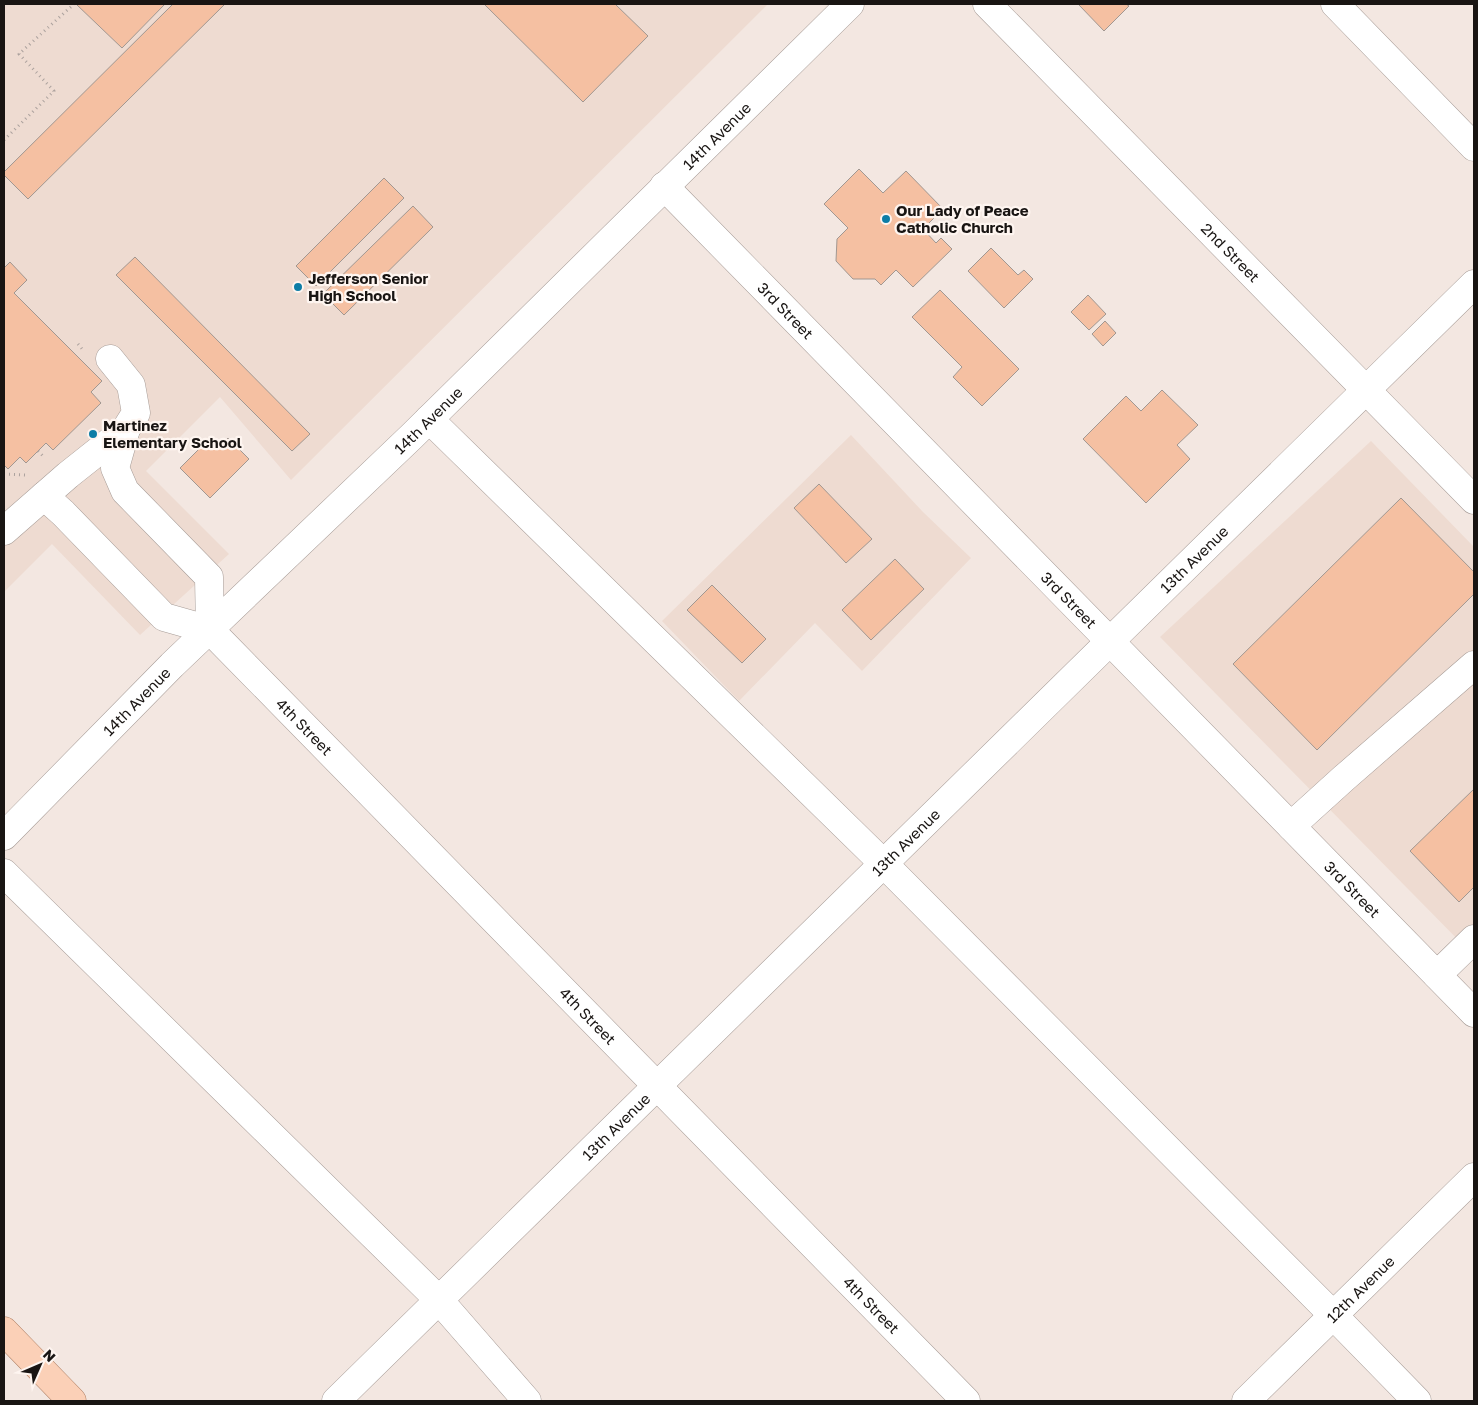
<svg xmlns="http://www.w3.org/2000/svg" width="1478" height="1405" viewBox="0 0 1478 1405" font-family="'Golos Text',sans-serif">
<rect width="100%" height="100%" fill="#f3e7e1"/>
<!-- built -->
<g fill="#eedbd1">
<path d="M4,4H768L291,480L220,397L146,471L229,554L140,635L52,544L4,592Z"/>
<path d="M851,435L923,512L971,558L862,671L815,623L739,701L662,621Z"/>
<path d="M1371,441L1474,547V956L1160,637Z"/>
</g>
<!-- building -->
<g fill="#f5c0a2" stroke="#a19791">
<path d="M76,4H165L122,48Z"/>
<path d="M173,4H225L28,199L4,175V172Z"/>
<path d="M484,4H615L648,36L583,102Z"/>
<path d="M1081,4H1126L1129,6L1104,31L1079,5Z"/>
<path d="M859,169L883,193L906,171L943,209L923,229L936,243L941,238L952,249L913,287L896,270L881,285L875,279H853L836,261L837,239L848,228L824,204Z"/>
<path d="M384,178L404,198L316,286L296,266Z"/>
<path d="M413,206L433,227L344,315L323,294Z"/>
<path d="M991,248L1018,275L1024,270L1033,279L1004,308L968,271Z"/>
<path d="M135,257L310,434L292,451L116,275Z"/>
<path d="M10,262L27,280L14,293L102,381L91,392L101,403L53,450L46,443L26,463L20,457L8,469L4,465V268Z"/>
<path d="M940,290L1019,369L982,406L953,377L962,367L912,317Z"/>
<path d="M1088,295L1106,314L1089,330L1071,312Z"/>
<path d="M1105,321L1116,333L1103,346L1092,334Z"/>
<path d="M1162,390L1198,425L1177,445L1190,459L1146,503L1083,439L1126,396L1141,411Z"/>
<path d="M228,438L249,459L210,498L180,468L208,440L217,449Z"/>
<path d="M819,484L872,539L846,563L794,508Z"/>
<path d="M1401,498L1474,572V594L1317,750L1233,664Z"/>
<path d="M895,559L924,589L871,640L842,610Z"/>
<path d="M712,585L766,639L742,663L687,610Z"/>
<path d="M1474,789V887L1459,902L1410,851Z"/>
</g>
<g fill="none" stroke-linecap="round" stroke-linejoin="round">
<!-- minor casing -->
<g stroke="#a79c97" stroke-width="29">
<g id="minor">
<path id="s1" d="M987,4L1474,500"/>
<path d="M1335,4L1474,147"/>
<path id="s2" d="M664,186L1474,1013"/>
<path d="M110,359L131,385L136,413L126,429L115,468L125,491L209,577L210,630"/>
<path d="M429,419L884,864L1333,1315L1417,1401"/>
<path d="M44,496L63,513L164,617L210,630"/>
<path d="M4,531L68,475L126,429"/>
<path id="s3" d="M210,630L966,1401"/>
<path d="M1291,826L1344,778L1474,665"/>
<path id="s4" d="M4,836L172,665L412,436L850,4"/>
<path d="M4,873L439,1300L527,1401"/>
<path d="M1437,975L1474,939"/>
<path id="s5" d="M336,1401L1474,284"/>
<path id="s6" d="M1246,1401L1474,1177"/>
</g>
</g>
<!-- major casing -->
<g stroke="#aa7a5e" stroke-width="29">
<path id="major" d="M4,1331L72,1401"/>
</g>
<!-- path -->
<g stroke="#aca29e" stroke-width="3" stroke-dasharray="1 4" stroke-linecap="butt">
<path d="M4,140L54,91L19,54L74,4"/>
<path d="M78,344L83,350"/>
<path d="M38,451L45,458"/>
<path d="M4,474L26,475"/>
</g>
<!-- minor -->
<use href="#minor" stroke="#fff" stroke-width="28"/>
<!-- major -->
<use href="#major" stroke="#fbd0b7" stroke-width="28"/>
</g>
<!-- markers -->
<g fill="#0d7da6" stroke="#fef5f0" stroke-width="2">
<circle cx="886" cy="219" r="5"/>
<circle cx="298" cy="287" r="5"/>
<circle cx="93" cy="434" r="5"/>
</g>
<g text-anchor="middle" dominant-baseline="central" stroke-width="4.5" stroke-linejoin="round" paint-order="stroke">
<!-- street labels -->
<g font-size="15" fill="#191513" stroke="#fef5f0">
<text stroke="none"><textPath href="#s4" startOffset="999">14th Avenue</textPath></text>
<text stroke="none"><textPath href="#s1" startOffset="348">2nd Street</textPath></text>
<text stroke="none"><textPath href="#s2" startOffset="174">3rd Street</textPath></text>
<text stroke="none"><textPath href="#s4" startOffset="594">14th Avenue</textPath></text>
<text stroke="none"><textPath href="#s5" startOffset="1202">13th Avenue</textPath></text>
<text stroke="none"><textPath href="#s2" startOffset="579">3rd Street</textPath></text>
<text stroke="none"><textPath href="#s4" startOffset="189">14th Avenue</textPath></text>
<text stroke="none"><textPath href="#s3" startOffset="135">4th Street</textPath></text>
<text stroke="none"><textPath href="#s5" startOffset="798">13th Avenue</textPath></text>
<text stroke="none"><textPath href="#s2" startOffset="984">3rd Street</textPath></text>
<text stroke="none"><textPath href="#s3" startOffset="540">4th Street</textPath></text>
<text stroke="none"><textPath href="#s5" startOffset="392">13th Avenue</textPath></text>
<text stroke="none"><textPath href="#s6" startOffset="160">12th Avenue</textPath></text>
<text stroke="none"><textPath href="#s3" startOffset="945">4th Street</textPath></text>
</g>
<!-- poi labels -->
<g font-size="15" font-weight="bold" fill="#191513" stroke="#fef5f0" text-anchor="start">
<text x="896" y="210">Our Lady of Peace<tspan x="896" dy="17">Catholic Church</tspan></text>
<text x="308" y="278">Jefferson Senior<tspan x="308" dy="17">High School</tspan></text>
<text x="103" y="425">Martinez<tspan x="103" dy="17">Elementary School</tspan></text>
</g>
</g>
<!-- border -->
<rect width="1478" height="1405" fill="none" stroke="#191513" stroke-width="10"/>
<!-- north arrow -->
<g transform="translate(40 1365) rotate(45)" stroke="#fef5f0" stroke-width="4" paint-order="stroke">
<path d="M0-4L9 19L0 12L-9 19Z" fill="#191513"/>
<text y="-8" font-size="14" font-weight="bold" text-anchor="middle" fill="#191513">N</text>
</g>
</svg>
